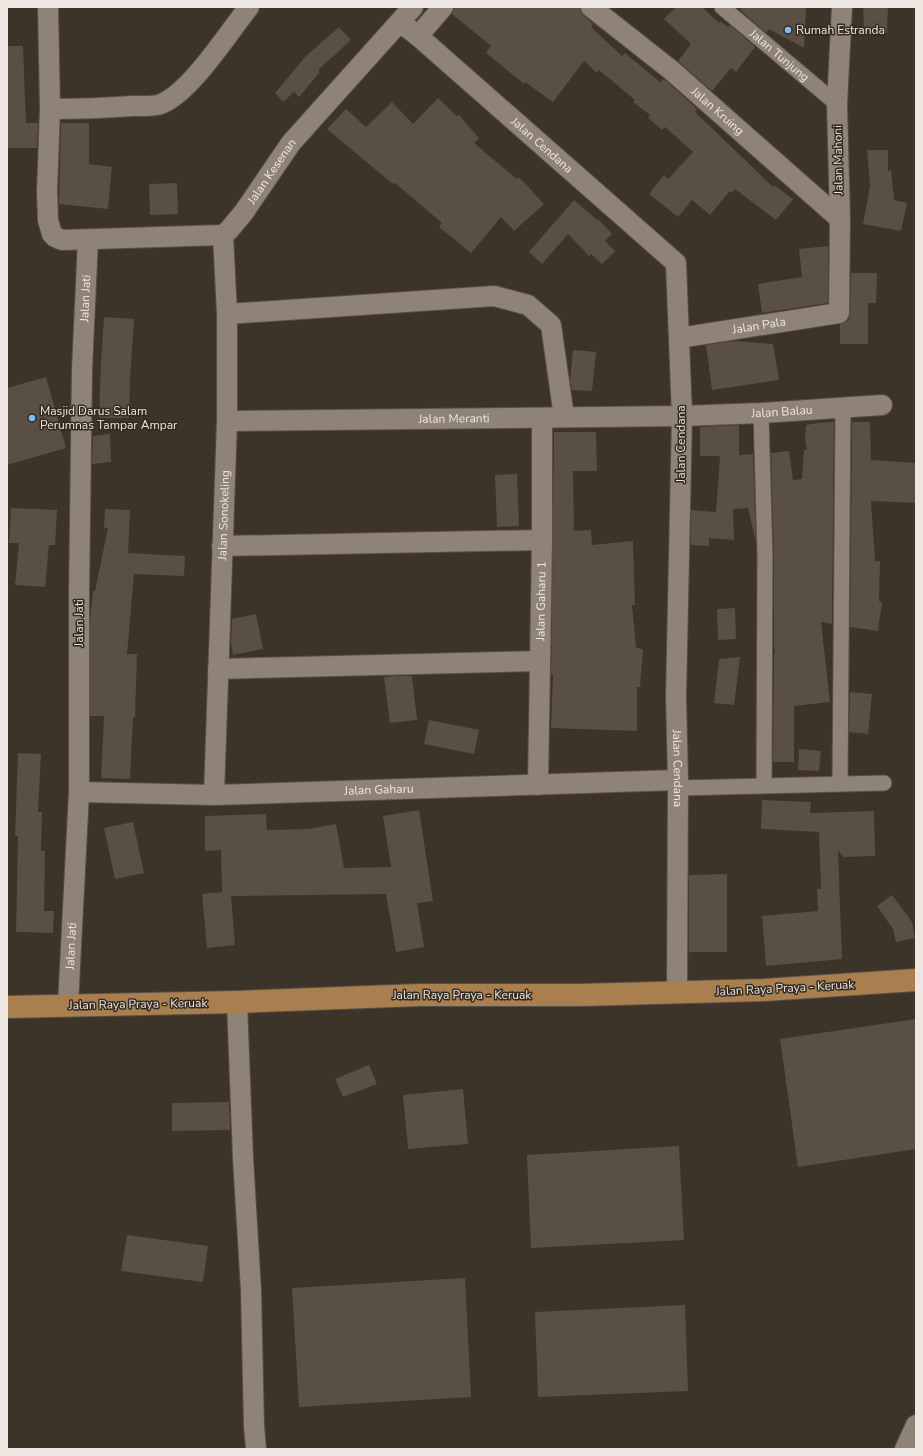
<svg xmlns="http://www.w3.org/2000/svg" width="923" height="1456" viewBox="0 0 923 1456" font-family="'Nunito Sans',sans-serif">
<rect width="100%" height="100%" fill="#3c3329"/>
<!-- building -->
<g fill="#594f44">
<path d="M454,7H580L581,12L584,16L593,24L591,27L622,56L625,53L660,82L664,79L697,109L695,112L773,187L774,185L793,199L776,220L735,189L731,193L730,191L710,215L692,200L678,217L649,194L664,175L668,179L693,152L665,127L662,130L648,118L650,115L633,102L635,100L599,70L597,73L584,61L553,102L525,82L524,84L486,53L491,46L452,14Z"/>
<path d="M676,7H702L719,23L720,21L728,27L730,25L755,47L736,72L731,68L712,91L678,61L691,44L664,19Z"/>
<path d="M742,7H806L804,48L769,29L766,33L740,10Z"/>
<path d="M863,7H888L887,33L864,34Z"/>
<path d="M339,27L351,40L318,70L320,72L299,97L294,92L283,102L275,93L306,56Z"/>
<path d="M7,46H23L26,123H38L37,148H7Z"/>
<path d="M438,98L457,116L459,115L479,138L474,143L517,179L519,177L544,204L514,231L501,217L471,253L439,227L442,223L395,183L393,184L327,129L346,109L366,127L392,102L413,124Z"/>
<path d="M61,123H89V164L112,167L108,209L59,204Z"/>
<path d="M867,150H888V171L891,170L894,200L907,203L901,231L863,224L870,186Z"/>
<path d="M177,183L178,214L150,215L149,184Z"/>
<path d="M574,200L597,220L598,219L612,234L605,241L615,251L602,264L591,254L589,256L568,234L542,264L529,252Z"/>
<path d="M828,246V303L762,313L758,284L802,277L799,249Z"/>
<path d="M851,273H877L876,303H868V344H840V324L846,322L849,319L850,313Z"/>
<path d="M104,317L134,319L130,380L129,418H99L101,363Z"/>
<path d="M733,341L773,344L779,380L712,390L706,345Z"/>
<path d="M573,350L596,352L592,391L572,390L570,381Z"/>
<path d="M46,377L66,448L7,465V388Z"/>
<path d="M834,422L832,624L821,622L830,702L794,706V762H773L774,653H775L774,644V556L771,453L789,451L793,480L802,479L804,450H807L805,439L806,425L818,423Z"/>
<path d="M852,422H870L871,460L916,463V503L871,501L875,561H880L879,601L882,602L878,631L850,627Z"/>
<path d="M739,425V455L753,454L756,542L748,508L733,509L734,540L709,538V546L691,545V510L716,512L720,456H700V427Z"/>
<path d="M554,432H596L597,471H573L574,531L591,530L592,545L633,541L635,605H632L636,648L643,649L640,687H637V731L551,728L553,675H551Z"/>
<path d="M110,434L111,462L92,464L93,436Z"/>
<path d="M517,474L519,526L497,527L495,475Z"/>
<path d="M11,508L57,510L55,545H49L45,587L15,585L19,543H9Z"/>
<path d="M105,509L130,510L128,553L185,556L184,576L134,574L127,654H137L135,717H133L130,779L101,778L104,716H90V621L93,591H95L108,528H104Z"/>
<path d="M735,608L736,639L718,640L717,609Z"/>
<path d="M256,614L263,649L233,655L231,642L232,619Z"/>
<path d="M740,657L734,705L714,703L719,659Z"/>
<path d="M392,676H412L417,720L390,723L384,677Z"/>
<path d="M850,692L872,694L868,734L849,732Z"/>
<path d="M429,720L479,730L474,754L424,744Z"/>
<path d="M799,749L821,751L819,771L798,770Z"/>
<path d="M18,753L41,754L38,812H42L41,851H45L44,911H54L53,933L16,932L18,836H15Z"/>
<path d="M762,800L811,802L810,813L874,811L875,856L843,857L838,850L842,959L766,966L762,916L818,911L817,889H821L819,832L761,829Z"/>
<path d="M419,810L433,901L417,903L424,947L396,952L386,894L231,896L235,945L207,948L202,894L222,892L221,850L205,851V816L266,814L267,830L309,829L336,824L344,868L391,867L383,816Z"/>
<path d="M133,822L144,873L115,879L104,828Z"/>
<path d="M727,874V952H689V875Z"/>
<path d="M892,895L912,922L915,938L896,942L893,929L877,906Z"/>
<path d="M916,1019V1149L798,1167L780,1039Z"/>
<path d="M369,1065L377,1084L343,1097L335,1079Z"/>
<path d="M463,1089L468,1144L408,1149L403,1095Z"/>
<path d="M229,1102L230,1130L172,1131V1103Z"/>
<path d="M679,1146L684,1240L531,1248L527,1155Z"/>
<path d="M127,1235L208,1246L203,1282L121,1271Z"/>
<path d="M465,1278L471,1397L299,1407L292,1288Z"/>
<path d="M685,1305L688,1391L538,1397L535,1312Z"/>
</g>
<g fill="none" stroke-linecap="round" stroke-linejoin="round">
<!-- pedestrian casing -->
<g stroke="#584f47" stroke-width="17">
<g id="pedestrian">
<path id="s1" d="M722,7L837,104"/>
<path d="M761,413L765,556L764,785"/>
<path d="M840,784L843,407"/>
<path d="M678,788L884,783"/>
</g>
</g>
<!-- minor casing -->
<g stroke="#584f47" stroke-width="22">
<g id="minor">
<path id="s2" d="M48,7L50,109L47,192L48,220L52,234L55,237L62,240L223,235L229,230L244,212L291,143L413,7"/>
<path id="s3" d="M591,7L671,70L840,219"/>
<path id="s4" d="M400,22L418,36L676,263L682,416L676,696L678,780L677,992"/>
<path d="M418,36L443,7"/>
<path d="M50,109C78,109 106,108 133,106C142,106 153,107 161,104C191,92 228,33 249,7"/>
<path d="M227,314L494,296L528,305L551,325L564,417"/>
<path id="s5" d="M679,338L839,313L840,219L837,104L842,7"/>
<path id="s6" d="M227,421L682,416L761,413L882,405"/>
<path d="M222,546L542,540"/>
<path d="M218,669L540,661"/>
<path id="s7" d="M538,785L542,540V418"/>
<path id="s8" d="M79,792L214,795L678,780"/>
<path id="s9" d="M214,795L227,421V314L223,235"/>
<path d="M237,1002L243,1158L251,1290L254,1426L256,1449"/>
<path id="s10" d="M68,1005L79,792V596L82,369L88,240"/>
<path d="M905,1449L916,1425"/>
</g>
</g>
<!-- primary casing -->
<g stroke="#584f47" stroke-width="24">
<path id="primary" d="M7,1007L237,1002L420,995H581L764,990L916,980"/>
</g>
<!-- pedestrian -->
<use href="#pedestrian" stroke="#8f8378" stroke-width="15"/>
<!-- minor -->
<use href="#minor" stroke="#8f8378" stroke-width="20"/>
<!-- primary -->
<use href="#primary" stroke="#aa7f4f" stroke-width="22"/>
</g>
<!-- markers -->
<g fill="#7cbef9" stroke="#32291f" stroke-width="1.5">
<circle cx="788" cy="30" r="4"/>
<circle cx="32" cy="418" r="4"/>
</g>
<g text-anchor="middle" dominant-baseline="central" stroke-width="3" stroke-linejoin="round" paint-order="stroke">
<!-- poi labels -->
<g font-size="12" fill="#eee7e1" stroke="#32291f" text-anchor="start">
<text x="796" y="30">Rumah Estranda</text>
<text x="40" y="411">Masjid Darus Salam<tspan x="40" dy="14">Perumnas Tampar Ampar</tspan></text>
</g>
<!-- street labels -->
<g font-size="12" fill="#eee7e1" stroke="#32291f">
<text stroke="none"><textPath href="#s1" startOffset="75">Jalan Tunjung</textPath></text>
<text stroke="none"><textPath href="#s3" startOffset="164">Jalan Kruing</textPath></text>
<text stroke="none"><textPath href="#s4" startOffset="188">Jalan Cendana</textPath></text>
<text transform="translate(838 160) rotate(-91)">Jalan Mahoni</text>
<text stroke="none"><textPath href="#s2" startOffset="481">Jalan Kesenan</textPath></text>
<text stroke="none"><textPath href="#s10" startOffset="707">Jalan Jati</textPath></text>
<text stroke="none"><textPath href="#s5" startOffset="81">Jalan Pala</textPath></text>
<text stroke="none"><textPath href="#s6" startOffset="555">Jalan Balau</textPath></text>
<text stroke="none"><textPath href="#s6" startOffset="227">Jalan Meranti</textPath></text>
<text transform="translate(681 444) rotate(-90)">Jalan Cendana</text>
<text stroke="none"><textPath href="#s9" startOffset="280">Jalan Sonokeling</textPath></text>
<text stroke="none"><textPath href="#s7" startOffset="184">Jalan Gaharu 1</textPath></text>
<text transform="translate(79 623) rotate(-90)">Jalan Jati</text>
<text stroke="none"><textPath href="#s4" startOffset="872">Jalan Cendana</textPath></text>
<text stroke="none"><textPath href="#s8" startOffset="300">Jalan Gaharu</textPath></text>
<text stroke="none"><textPath href="#s10" startOffset="59">Jalan Jati</textPath></text>
<text transform="translate(785 988) rotate(-3)">Jalan Raya Praya - Keruak</text>
<text x="462" y="995">Jalan Raya Praya - Keruak</text>
<text transform="translate(138 1004) rotate(-1)">Jalan Raya Praya - Keruak</text>
</g>
</g>
<!-- border -->
<rect width="923" height="1456" fill="none" stroke="#eee7e1" stroke-width="16"/>
</svg>
